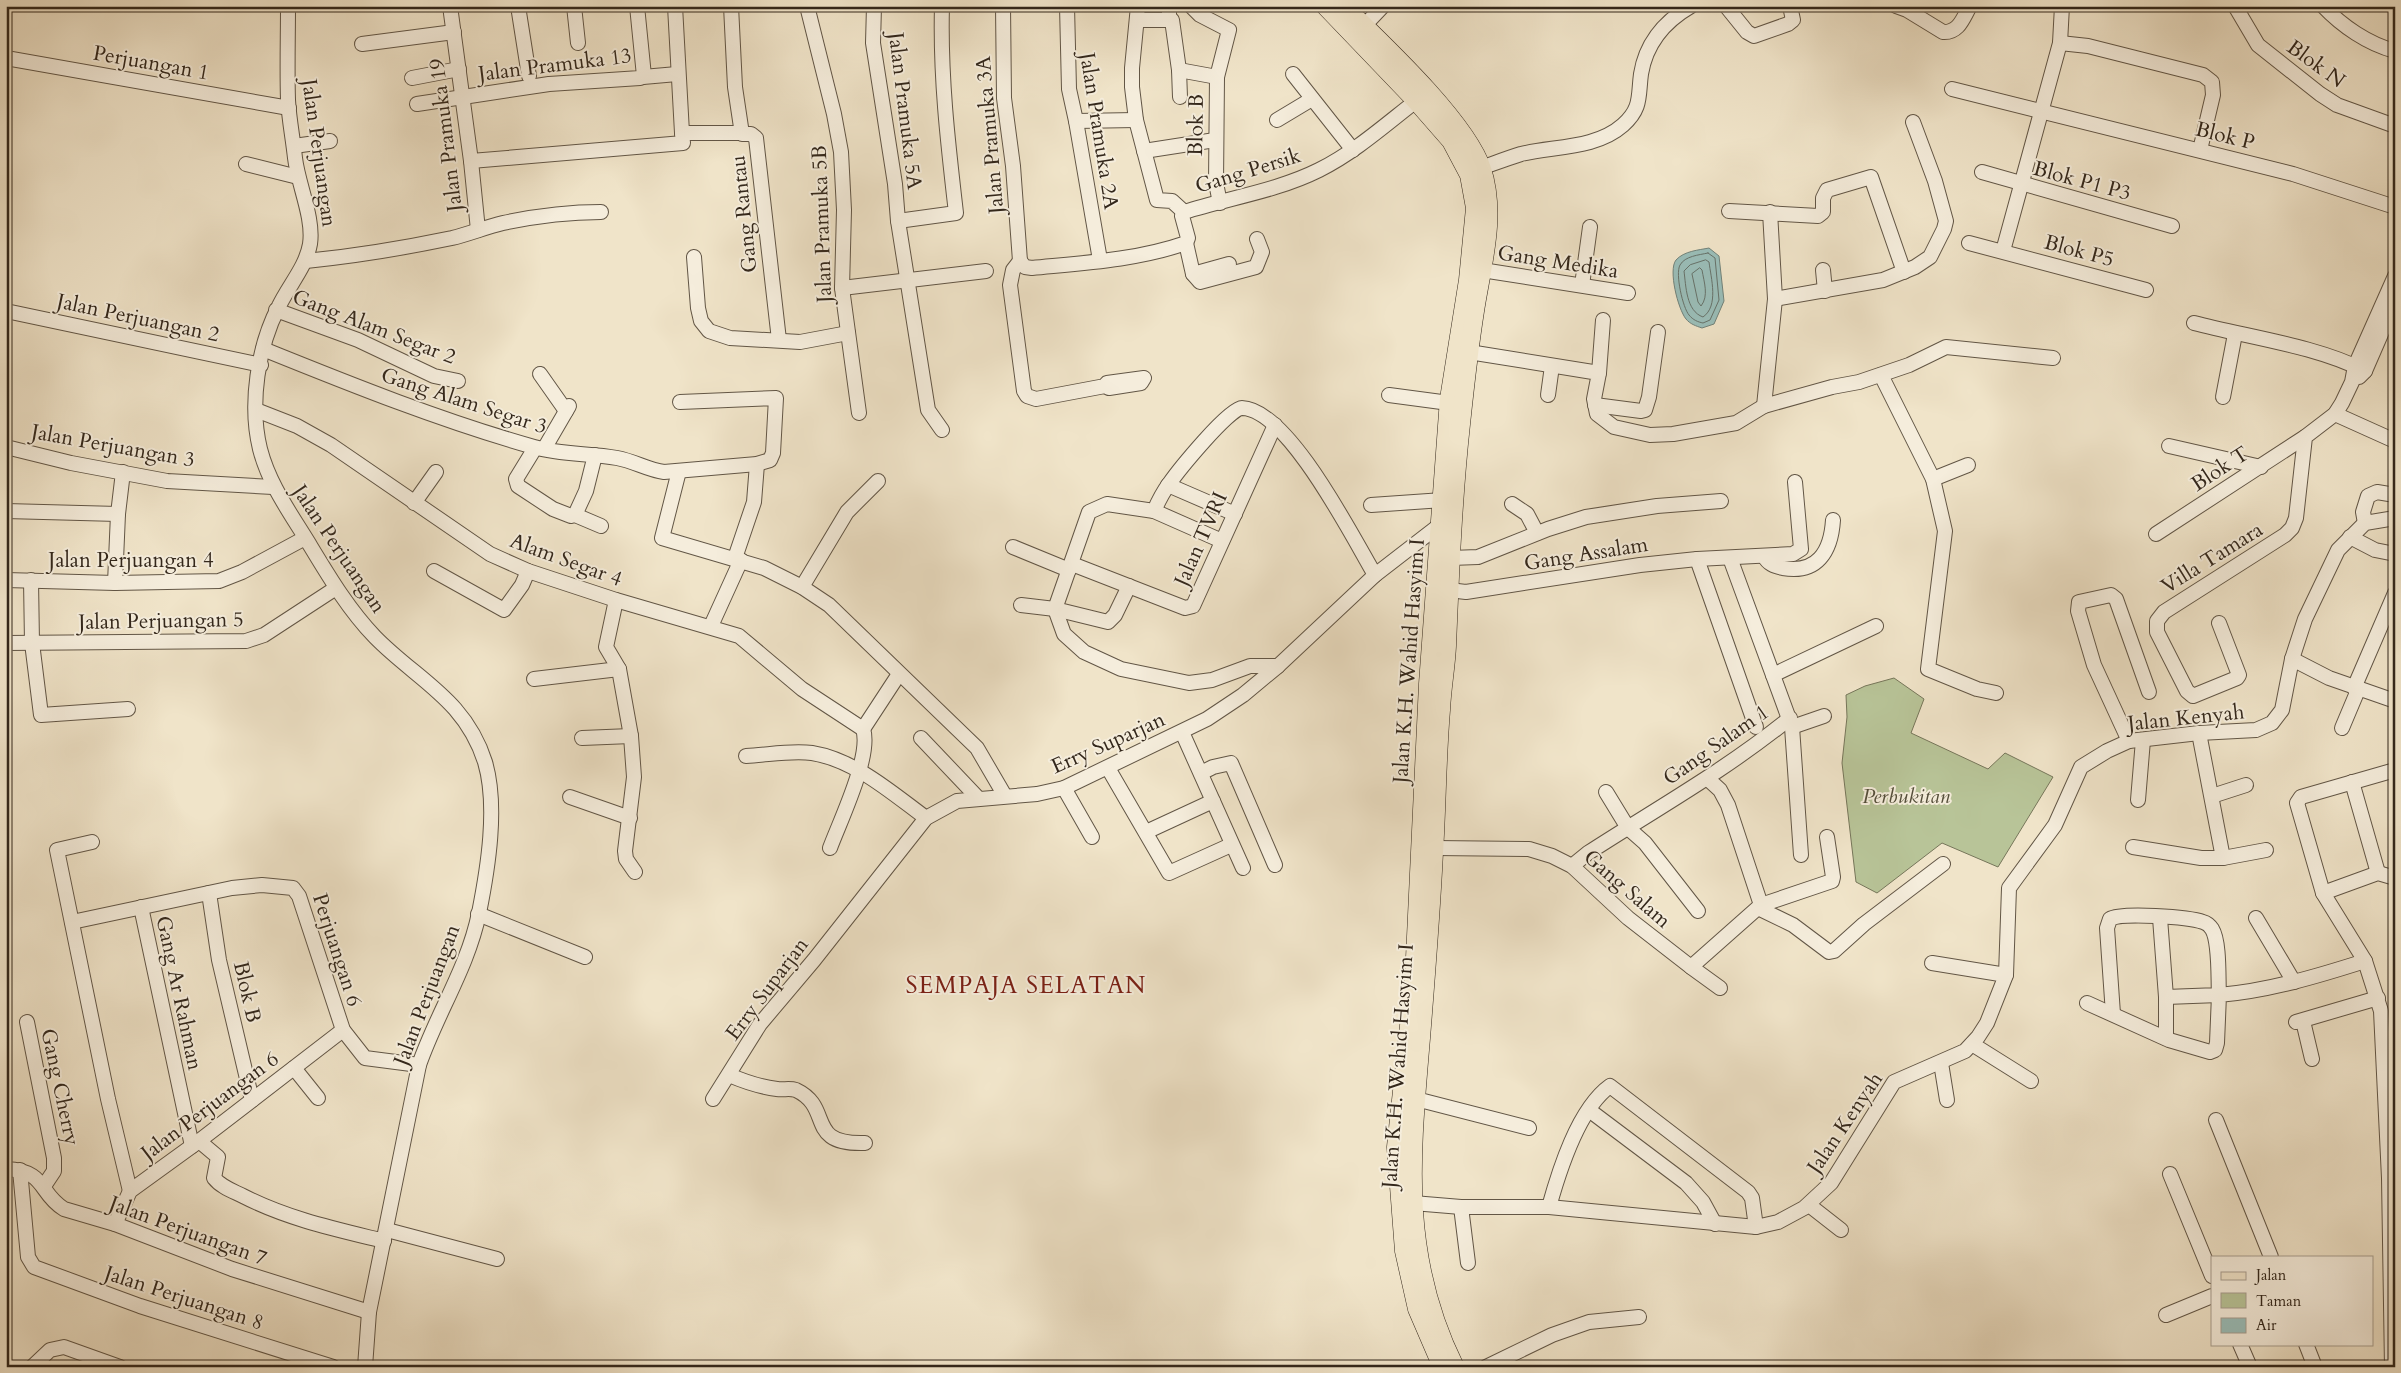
<svg xmlns="http://www.w3.org/2000/svg" width="2401" height="1373" viewBox="0 0 2401 1373" font-family="Cardo,serif">
<rect width="100%" height="100%" fill="#f0e4c9"/>
<filter id="stains"><feTurbulence type="fractalNoise" baseFrequency=".004" numOctaves="4"/><feColorMatrix values="0 0 0 0 .2 0 0 0 0 .09 0 0 0 0 .02 0 0 0 .5 -.17"/></filter>
<radialGradient id="worn" r=".72"><stop offset=".6" stop-color="#630" stop-opacity="0"/><stop offset="1" stop-color="#630" stop-opacity=".3"/></radialGradient>
<!-- green -->
<path fill="#b8c498" stroke="#76765a" d="M1894,678L1924,699L1911,733L1988,769L2005,753L2053,777L1998,867L1942,843L1877,893L1856,882L1842,763L1847,717L1846,695L1865,686Z"/>
<!-- water -->
<path fill="#9abeb9" stroke="#71827a" d="M1709,248L1719,256L1724,301L1714,324L1702,328C1696,326 1690,324 1686,319C1678,309 1668,270 1676,260C1684,251 1699,250 1709,248Z"/>
<g fill="none" stroke-linecap="round" stroke-linejoin="round">
<!-- shore -->
<g stroke="#66726a" stroke-width="1">
<path d="M1708,253L1715,258L1719,300L1710,320L1703,323C1698,322 1693,320 1689,315C1683,308 1675,274 1680,265C1685,256 1699,255 1708,253Z"/>
<path d="M1706,260L1709,262C1711,278 1719,306 1703,317C1686,311 1686,286 1684,271L1690,265Z"/>
<path d="M1700,268L1702,270C1704,282 1709,296 1701,306L1698,302L1692,274Z"/>
</g>
<!-- minor casing -->
<g stroke="#625646" stroke-width="16">
<g id="minor">
<path d="M288,6C288,37 287,69 288,100C289,119 293,139 295,158C298,184 314,218 310,244C306,267 289,285 279,306C258,346 249,404 260,449C269,484 289,511 308,542C328,575 348,609 375,637C417,680 465,699 485,762C498,806 488,868 479,913C468,967 437,1013 419,1065L369,1312L365,1367"/>
<path d="M450,6L471,161L478,230"/>
<path d="M518,6L529,76"/>
<path d="M574,6L578,43"/>
<path d="M675,6L682,133H742"/>
<path d="M731,6L735,87L742,134H751L756,138L779,340"/>
<path d="M807,6L834,114L841,152L844,210L842,288L859,413"/>
<path d="M874,6L873,43L895,184L898,221L928,410L942,430"/>
<path d="M1003,6L1004,98L1013,166L1020,261"/>
<path d="M1067,6L1069,89L1076,121L1100,260"/>
<path d="M1138,6L1132,68V87L1136,120L1157,200L1172,201L1184,212"/>
<path d="M1191,6L1200,15L1229,30L1217,77L1216,183L1220,203"/>
<path d="M1726,6L1747,32L1754,36L1788,24L1793,20L1790,6"/>
<path d="M1896,6L1907,10L1943,32C1959,33 1963,18 1970,6"/>
<path d="M2235,6L2258,45L2320,94L2337,105L2395,126"/>
<path d="M2323,6C2342,26 2368,44 2395,51"/>
<path d="M1137,20H1172L1179,70L1180,97"/>
<path d="M1169,20V6"/>
<path d="M1364,26L1383,6"/>
<path d="M2060,43L2062,6"/>
<path d="M362,44L454,32"/>
<path d="M6,58L289,108"/>
<path d="M1179,70L1217,77"/>
<path d="M1293,74L1353,150"/>
<path d="M643,77L677,74"/>
<path d="M412,78L459,69"/>
<path d="M1952,89L2293,174L2395,207"/>
<path d="M417,104L549,84L640,78L644,76L637,6"/>
<path d="M1277,120L1312,99"/>
<path d="M1076,121L1136,120"/>
<path d="M294,146L330,141"/>
<path d="M1144,151L1215,140"/>
<path d="M471,161L683,143L682,133"/>
<path d="M246,164L298,177"/>
<path d="M1481,168C1495,163 1508,158 1521,154C1554,146 1596,149 1623,125C1642,108 1638,96 1641,74C1646,43 1665,21 1691,6"/>
<path d="M1982,172L2172,226"/>
<path d="M1729,211L1818,216L1823,212V198L1827,190L1871,177L1904,272"/>
<path d="M898,221L956,213C948,144 940,76 942,6"/>
<path d="M1186,243L1193,274L1200,282L1256,267L1262,252L1257,239"/>
<path d="M1969,243L2146,290"/>
<path d="M2003,251L2060,43L2088,46L2203,75L2212,82L2213,95L2200,150"/>
<path d="M694,257L698,308L701,321L709,331L730,338L800,342L848,333"/>
<path d="M306,261C355,256 404,248 452,238C469,234 486,227 503,223C536,216 568,212 601,212"/>
<path d="M1020,261L1025,267L1032,268C1083,263 1137,260 1186,243L1188,238L1182,216L1184,212C1228,198 1277,191 1319,170C1355,152 1385,125 1416,101"/>
<path d="M1020,261L1013,270L1010,285L1024,391L1027,396L1036,399L1105,386L1109,388L1141,383L1144,378L1107,383L1105,386"/>
<path d="M1482,270L1628,293"/>
<path d="M1823,270L1825,291"/>
<path d="M1193,274L1229,264"/>
<path d="M1582,285L1590,227"/>
<path d="M842,288L986,271"/>
<path d="M1775,299L1883,280L1915,267L1930,257L1944,229L1946,221L1935,181L1913,122"/>
<path d="M276,310L358,340L434,376L458,381"/>
<path d="M6,311L261,365"/>
<path d="M2194,323C2247,337 2317,346 2365,371"/>
<path d="M263,349C352,385 442,421 534,447C561,455 590,453 617,458C634,461 648,470 664,472L757,464L770,460L773,453L776,398L680,402"/>
<path d="M1469,352L1599,373L1594,399L1597,414L1614,427L1650,435L1673,434L1736,423L1764,406L1832,387L1859,382L1909,365L1946,347L2053,358"/>
<path d="M1599,373L1603,320"/>
<path d="M540,374L566,411"/>
<path d="M1881,375L1933,479L1945,531L1928,669L1977,689L1996,693"/>
<path d="M2359,377L2365,371L2395,302"/>
<path d="M1389,395L1449,403"/>
<path d="M1548,395L1552,366"/>
<path d="M2223,397L2235,334"/>
<path d="M1595,405L1641,411L1645,410L1649,397L1658,332"/>
<path d="M1764,406L1775,299L1770,212"/>
<path d="M256,410L297,426L331,445L490,554L528,571L616,600L739,636L802,689L863,729C872,755 840,821 830,848"/>
<path d="M2335,414L2395,441"/>
<path d="M2169,446L2261,467"/>
<path d="M6,447L71,463L167,481L273,487"/>
<path d="M535,448L516,479L518,486L553,509L571,516L575,515L601,526"/>
<path d="M544,449L569,406"/>
<path d="M679,471L662,538L764,568L802,587L829,605L977,748L1005,796"/>
<path d="M1933,479L1968,465"/>
<path d="M1168,485L1235,514"/>
<path d="M414,503L436,472"/>
<path d="M1512,504L1527,514L1537,533"/>
<path d="M1371,505L1443,500"/>
<path d="M6,511L118,514"/>
<path d="M1154,511L1222,541"/>
<path d="M575,515L586,491L595,455"/>
<path d="M2365,523L2363,512L2368,496L2377,492L2395,495"/>
<path d="M2156,534L2305,437"/>
<path d="M2350,537L2375,550L2395,554"/>
<path d="M1013,547L1069,570"/>
<path d="M1764,556C1768,564 1774,566 1783,568C1817,574 1831,552 1833,520"/>
<path d="M735,558L754,502L757,464"/>
<path d="M1451,558L1478,557L1548,529L1586,517L1657,506L1721,501"/>
<path d="M1730,558L1792,727L1801,855"/>
<path d="M1697,559L1756,727"/>
<path d="M1072,564L1185,608L1193,606L1275,425"/>
<path d="M434,571L504,610L522,585L528,571"/>
<path d="M6,580L115,583L219,581L242,572L305,538"/>
<path d="M31,580L32,643L41,715L128,709"/>
<path d="M115,583L118,514L123,472"/>
<path d="M802,587L847,512L878,481"/>
<path d="M1449,590L1466,592L1640,565L1697,559L1793,554L1801,549L1795,482"/>
<path d="M616,600L606,647L619,669L631,736L634,777L625,851L626,859L635,872"/>
<path d="M1021,605L1055,609L1108,622L1115,615L1129,586"/>
<path d="M2219,623L2239,675L2237,678L2193,696L2187,691L2157,632V621L2164,612L2285,535L2292,528L2296,518L2305,437L2335,414L2342,403L2352,382L2355,366L2395,276"/>
<path d="M711,626L741,560"/>
<path d="M6,643L246,641L264,635L336,588"/>
<path d="M2292,659L2329,678L2395,701"/>
<path d="M1278,666H1250L1212,680L1189,683L1121,669L1084,652L1064,634L1055,609L1089,512L1107,504L1154,511C1158,502 1163,492 1169,484C1178,471 1229,408 1242,408C1288,409 1353,538 1375,575"/>
<path d="M1773,675L1876,626"/>
<path d="M534,679L619,669"/>
<path d="M2354,688L2395,593"/>
<path d="M1792,727L1824,716"/>
<path d="M2342,728L2358,690"/>
<path d="M863,729L899,674"/>
<path d="M1182,732L1243,868"/>
<path d="M2199,733L2223,858"/>
<path d="M582,738L631,736"/>
<path d="M921,738L978,798"/>
<path d="M2129,741L2094,665L2078,611L2079,602L2111,595L2116,599L2149,692"/>
<path d="M746,756C768,755 791,750 812,753C855,760 892,793 926,818"/>
<path d="M1108,768L1169,873L1231,845"/>
<path d="M1201,773L1213,767L1231,763L1275,865"/>
<path d="M2352,782L2378,873"/>
<path d="M1064,788L1092,837"/>
<path d="M1606,792L1628,828L1645,843L1698,911"/>
<path d="M2212,796L2246,785"/>
<path d="M570,797L630,818"/>
<path d="M2138,800L2143,740"/>
<path d="M1146,832L1213,801"/>
<path d="M92,842L57,850L108,1099L130,1191"/>
<path d="M2133,847L2201,858H2223L2266,850"/>
<path d="M1435,848L1529,849L1552,856L1572,866L1628,918L1691,967L1761,905L1728,805L1720,790L1708,779"/>
<path d="M1572,866L1588,853C1656,809 1726,770 1790,718"/>
<path d="M209,893L219,960L252,1100"/>
<path d="M2323,893L2378,873L2395,878"/>
<path d="M1761,905L1832,881L1833,877L1827,837"/>
<path d="M141,907L192,1146"/>
<path d="M1760,909L1793,925L1829,952L1834,951L1864,924L1943,864"/>
<path d="M478,914L585,957"/>
<path d="M2160,918L2166,997V1038"/>
<path d="M2256,918L2294,982"/>
<path d="M72,922L232,888L262,885L293,888L299,896L343,1030L365,1058L419,1065"/>
<path d="M1932,963L2006,975"/>
<path d="M1691,967L1720,988"/>
<path d="M2087,1003L2169,1040L2210,1052L2215,1050L2217,1043L2219,995C2268,991 2318,976 2365,961"/>
<path d="M2113,1014L2107,928L2110,919C2121,912 2189,917 2203,922C2207,923 2210,926 2212,929C2220,942 2218,979 2219,995L2166,997"/>
<path d="M2303,1021L2312,1059"/>
<path d="M27,1022L54,1158V1171L44,1186"/>
<path d="M2296,1022L2378,998"/>
<path d="M1972,1044L2031,1081"/>
<path d="M1941,1063L1947,1100"/>
<path d="M294,1068L318,1098"/>
<path d="M729,1075C743,1081 761,1087 777,1089C783,1090 790,1088 796,1090C834,1108 804,1145 865,1143"/>
<path d="M713,1099L760,1024L814,960L926,818L957,801L1037,794L1064,788L1207,719L1243,695L1278,666L1375,575L1441,524"/>
<path d="M1416,1099L1529,1128"/>
<path d="M1589,1110L1686,1183L1703,1202L1715,1224"/>
<path d="M2216,1120L2271,1257"/>
<path d="M199,1141L218,1157L214,1178C221,1187 233,1191 243,1196C288,1219 335,1229 384,1241"/>
<path d="M6,1169C47,1171 38,1193 64,1209L115,1224L232,1269L369,1312"/>
<path d="M20,1170L28,1257L34,1267L140,1306L333,1367"/>
<path d="M2170,1174L2212,1276"/>
<path d="M1413,1203L1461,1207H1549L1756,1227L1778,1222L1804,1208L1831,1183L1894,1082L1965,1051L1978,1037L1987,1023L2006,975L2009,888L2055,825L2081,767L2107,751L2129,741L2199,733L2256,730L2272,723L2282,710L2292,659L2305,619L2338,550L2365,523L2395,518"/>
<path d="M1809,1205L1841,1230"/>
<path d="M1461,1207L1468,1263"/>
<path d="M1549,1207C1559,1171 1578,1109 1610,1086L1748,1192L1752,1198L1756,1227"/>
<path d="M115,1224L130,1191L199,1141L343,1030"/>
<path d="M387,1230L497,1259"/>
<path d="M2166,1315L2212,1296"/>
<path d="M2240,1344L2250,1367"/>
<path d="M2306,1344L2315,1367"/>
<path d="M32,1367L50,1350L64,1347L120,1367"/>
<path d="M1486,1367L1552,1335L1589,1322L1639,1317"/>
<path d="M2392,1367L2389,1178L2381,1011L2365,961L2323,893L2297,803L2301,797L2395,770"/>
</g>
</g>
<!-- major casing -->
<g stroke="#33271b" stroke-width="19">
<g id="major">
<path d="M1325,6L1416,101L1451,141L1469,175L1475,208L1468,280L1449,399L1428,684L1414,979L1396,1147L1404,1251L1417,1309L1442,1367"/>
<path d="M1344,6C1382,43 1466,121 1482,169C1497,216 1482,265 1475,311C1469,349 1465,386 1461,424C1453,498 1450,572 1447,646C1446,667 1442,688 1441,710C1437,757 1437,805 1434,852C1431,914 1426,976 1421,1038C1411,1157 1400,1256 1455,1367"/>
</g>
</g>
<!-- minor -->
<use href="#minor" stroke="#f5eddc" stroke-width="14"/>
<!-- major -->
<use href="#major" stroke="#f0e4c9" stroke-width="18"/>
</g>
<g text-anchor="middle" dominant-baseline="central" stroke-width="4" stroke-linejoin="round" paint-order="stroke">
<!-- street labels -->
<g font-size="21" fill="#33271b" stroke="#f5eddc">
<text transform="translate(151 63) rotate(10)">Perjuangan 1</text>
<text transform="translate(2316 64) rotate(36)">Blok N</text>
<text transform="translate(555 65) rotate(-7)">Jalan Pramuka 13</text>
<text transform="translate(905 111) rotate(83)">Jalan Pramuka 5A</text>
<text transform="translate(1196 125) rotate(-89)">Blok B</text>
<text transform="translate(1099 131) rotate(81)">Jalan Pramuka 2A</text>
<text transform="translate(446 135) rotate(-97)">Jalan Pramuka 19</text>
<text transform="translate(990 135) rotate(-95)">Jalan Pramuka 3A</text>
<text transform="translate(2225 136) rotate(14)">Blok P</text>
<text transform="translate(319 153) rotate(82)">Jalan Perjuangan</text>
<text transform="translate(1248 171) rotate(-17)">Gang Persik</text>
<text transform="translate(2082 181) rotate(15)">Blok P1 P3</text>
<text transform="translate(744 214) rotate(-96)">Gang Rantau</text>
<text transform="translate(822 224) rotate(-92)">Jalan Pramuka 5B</text>
<text transform="translate(2079 251) rotate(15)">Blok P5</text>
<text transform="translate(1558 262) rotate(9)">Gang Medika</text>
<text transform="translate(138 318) rotate(12)">Jalan Perjuangan 2</text>
<text transform="translate(374 327) rotate(21)">Gang Alam Segar 2</text>
<text transform="translate(464 401) rotate(18)">Gang Alam Segar 3</text>
<text transform="translate(113 446) rotate(10)">Jalan Perjuangan 3</text>
<text transform="translate(2220 469) rotate(-33)">Blok T</text>
<text transform="translate(1201 539) rotate(-66)">Jalan TVRI</text>
<text transform="translate(339 549) rotate(56)">Jalan Perjuangan</text>
<text transform="translate(1586 554) rotate(-9)">Gang Assalam</text>
<text transform="translate(2212 558) rotate(-32)">Villa Tamara</text>
<text x="131" y="560">Jalan Perjuangan 4</text>
<text transform="translate(566 560) rotate(20)">Alam Segar 4</text>
<text transform="translate(161 621) rotate(-1)">Jalan Perjuangan 5</text>
<text transform="translate(1409 661) rotate(-86)">Jalan K.H. Wahid Hasyim I</text>
<text transform="translate(2186 718) rotate(-6)">Jalan Kenyah</text>
<text transform="translate(1108 743) rotate(-24)">Erry Suparjan</text>
<text transform="translate(1716 745) rotate(-35)">Gang Salam 1</text>
<text transform="translate(1627 889) rotate(41)">Gang Salam</text>
<text transform="translate(337 950) rotate(72)">Perjuangan 6</text>
<text transform="translate(767 989) rotate(-53)">Erry Suparjan</text>
<text transform="translate(247 992) rotate(77)">Blok B</text>
<text transform="translate(179 993) rotate(78)">Gang Ar Rahman</text>
<text transform="translate(427 995) rotate(-69)">Jalan Perjuangan</text>
<text transform="translate(1398 1066) rotate(-86)">Jalan K.H. Wahid Hasyim I</text>
<text transform="translate(60 1087) rotate(78)">Gang Cherry</text>
<text transform="translate(210 1106) rotate(-37)">Jalan Perjuangan 6</text>
<text transform="translate(1845 1123) rotate(-56)">Jalan Kenyah</text>
<text transform="translate(188 1231) rotate(20)">Jalan Perjuangan 7</text>
<text transform="translate(184 1298) rotate(18)">Jalan Perjuangan 8</text>
</g>
<!-- park labels -->
<g font-size="21" font-style="italic" fill="#544e3a" stroke="#f5eddc">
<text x="1906" y="796">Perbukitan</text>
</g>
<!-- quarter labels -->
<g font-size="24" letter-spacing="1" fill="#7a1f14" stroke="#f5eddc">
<text x="1026" y="985">SEMPAJA SELATAN</text>
</g>
</g>
<!-- margin -->
<rect width="2401" height="1373" fill="none" stroke="#f0e4c9" stroke-width="25"/>
<rect x="8" y="8" width="2386" height="1358" fill="none" stroke="#33271b" stroke-width="2.5"/>
<rect x="12" y="12" width="2376" height="1348" fill="none" stroke="#33271b"/>
<!-- legend -->
<rect x="2211" y="1256" width="162" height="90" fill="#f5eddc" stroke="#a79e8f"/>
<rect x="2221" y="1272" width="25" height="8" fill="#f0e4c9" stroke="#a79e8f"/>
<text x="2256" y="1280" font-size="15" fill="#33271b">Jalan</text>
<rect x="2221" y="1293" width="25" height="15" fill="#b8c498" stroke="#a79e8f"/>
<text x="2256" y="1306" font-size="15" fill="#33271b">Taman</text>
<rect x="2221" y="1318" width="25" height="15" fill="#9abeb9" stroke="#a79e8f"/>
<text x="2256" y="1330" font-size="15" fill="#33271b">Air</text>
<rect width="100%" height="100%" filter="url(#stains)"/>
<rect width="100%" height="100%" fill="url(#worn)"/>
</svg>
